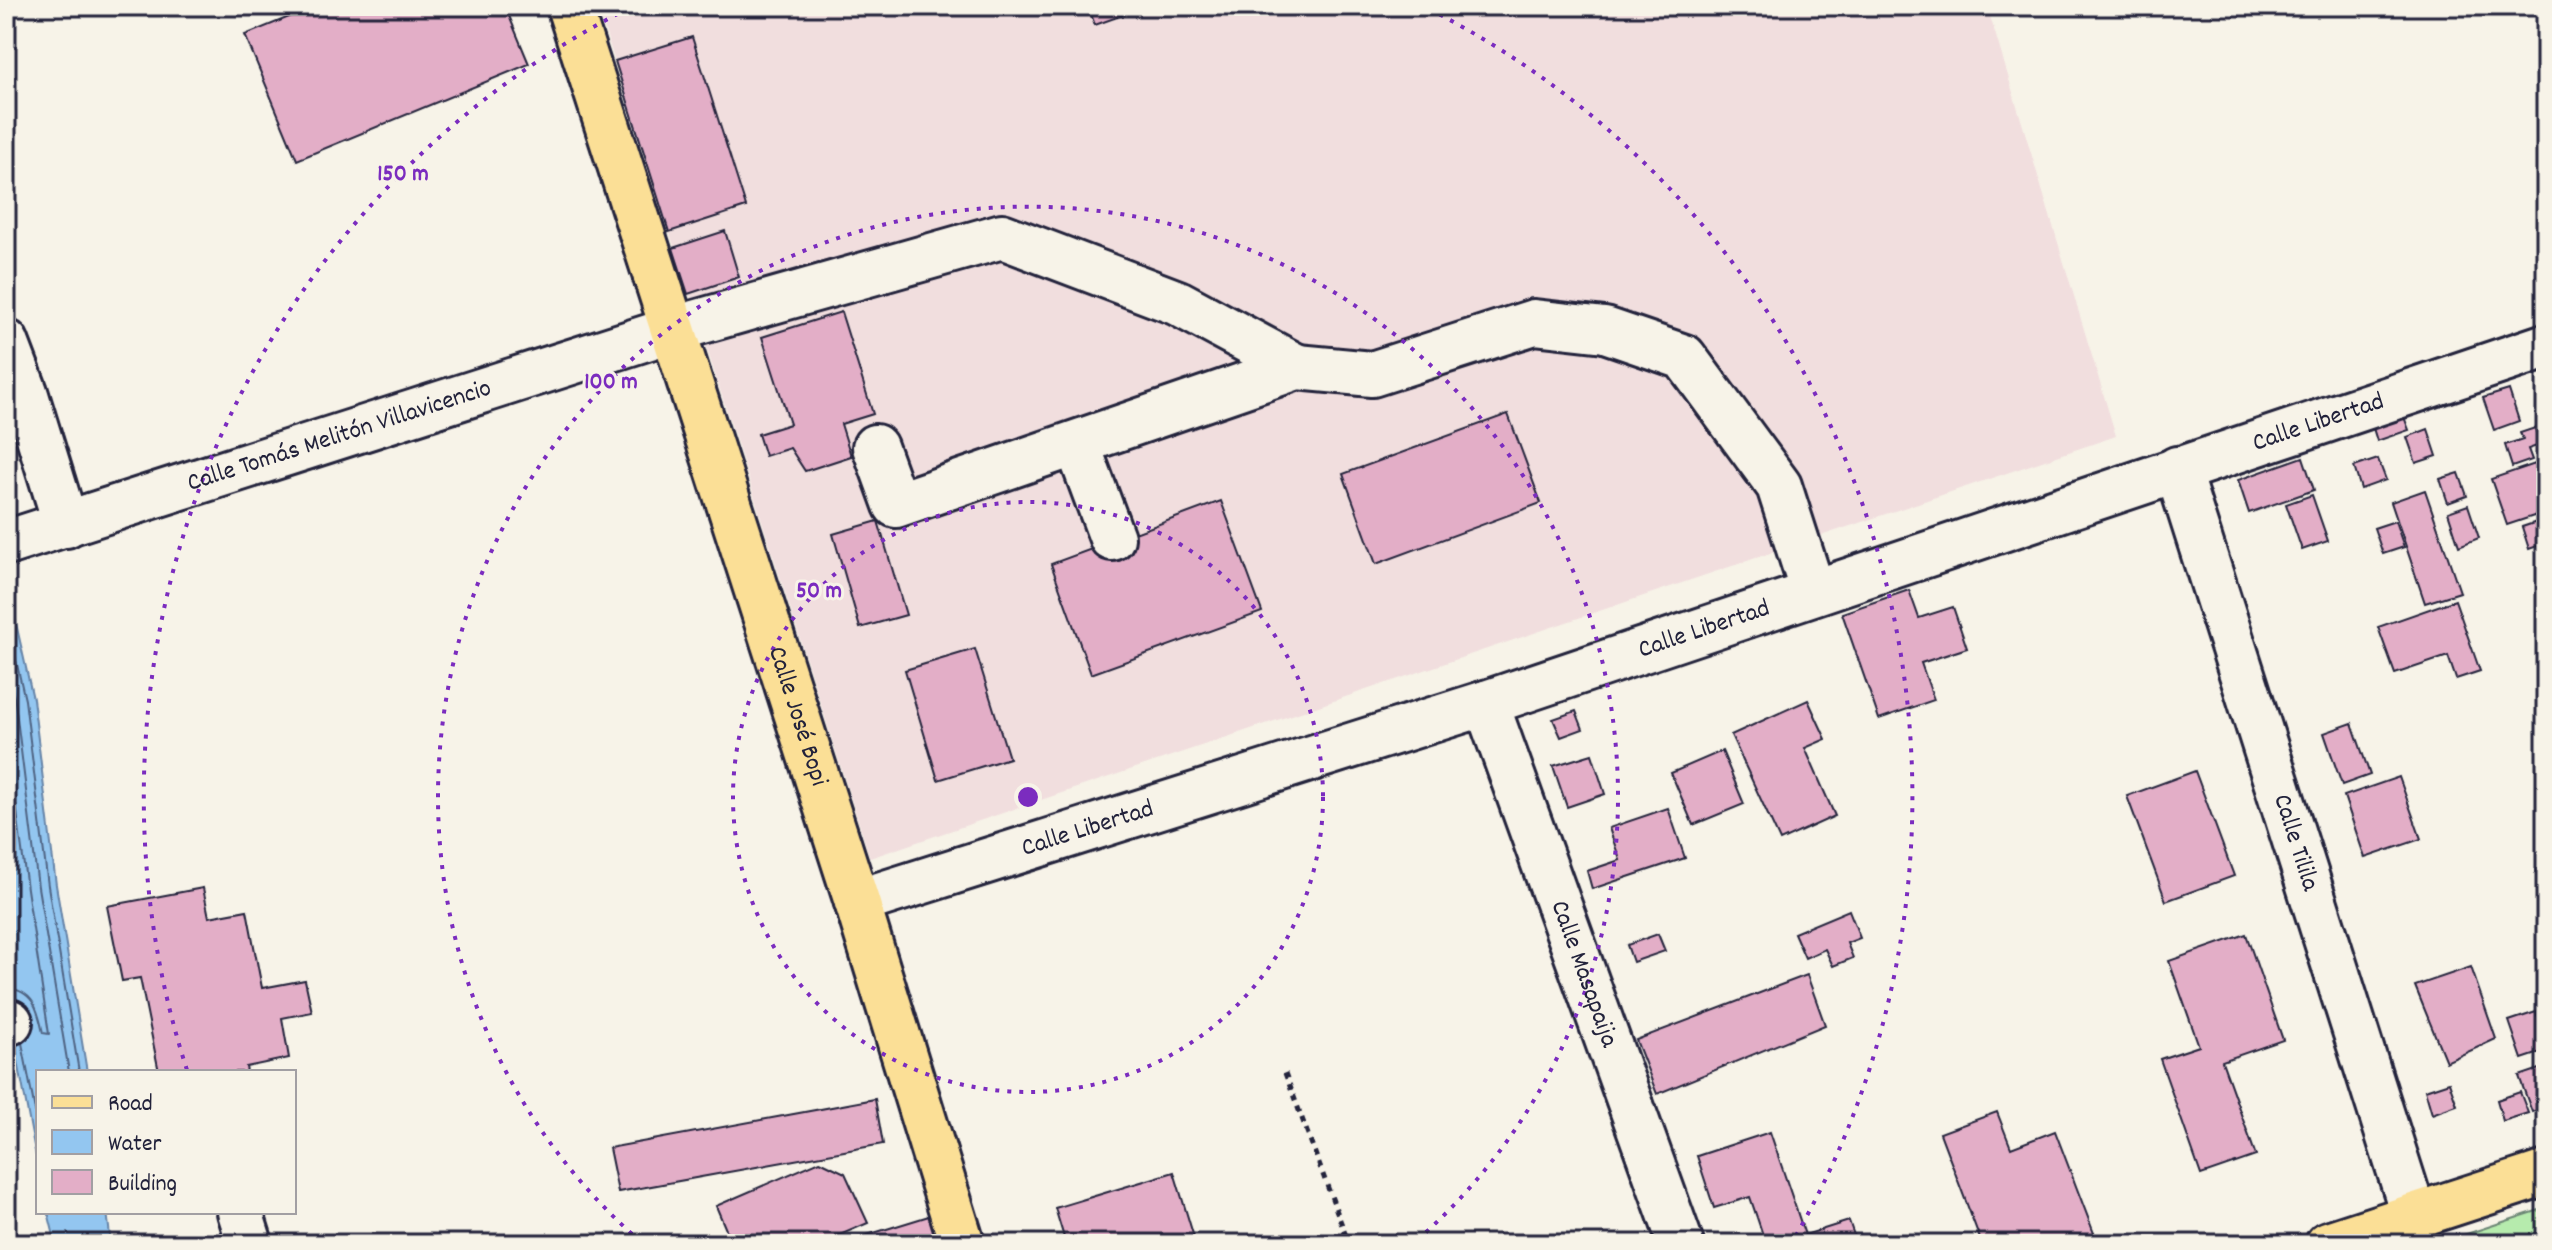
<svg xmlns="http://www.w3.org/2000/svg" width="2552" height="1250" viewBox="0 0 2552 1250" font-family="Dekko,sans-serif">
<rect width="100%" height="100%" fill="#f7f3e8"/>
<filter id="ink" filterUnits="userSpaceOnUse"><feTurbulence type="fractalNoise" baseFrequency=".0125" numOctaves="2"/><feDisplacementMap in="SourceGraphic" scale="16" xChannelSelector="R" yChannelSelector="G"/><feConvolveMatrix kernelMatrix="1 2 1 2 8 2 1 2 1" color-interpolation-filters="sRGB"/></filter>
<g filter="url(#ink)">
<!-- built -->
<path fill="#f1dede" d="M597,6H1987L2116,436L870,858Z"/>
<!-- green -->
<path fill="#b6ebad" stroke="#6c8674" stroke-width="2" d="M2546,1208V1244H2436Z"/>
<!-- water -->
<g fill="#93c6f0" stroke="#6684a8" stroke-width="2">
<path d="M6,579L33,699L56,885L87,1072H38V1167L6,998Z"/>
<path d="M48,1212H107L111,1244H56Z"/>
</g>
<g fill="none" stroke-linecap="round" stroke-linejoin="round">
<!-- shore -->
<g stroke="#4f6483" stroke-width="2">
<path d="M6,616L25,700L48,886L79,1072"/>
<path d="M6,662L15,702L38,887L69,1072"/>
<path d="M6,727L27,889L49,1034L43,1033C38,1010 34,990 6,988"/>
<path d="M22,1043L38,1126"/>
</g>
</g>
<!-- building -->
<g fill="#e3aec7" stroke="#22223b" stroke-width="2">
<path d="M316,6H505L529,64L297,160L245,35Z"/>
<path d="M1088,6H1148L1095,25Z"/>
<path d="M692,37L746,207L669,232L615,61Z"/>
<path d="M725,231L739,277L688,294L673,248Z"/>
<path d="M841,312L873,414L841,424L851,456L805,471L790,448L765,456L758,434L790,424L762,337Z"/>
<path d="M2509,390L2519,421L2494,430L2483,398Z"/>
<path d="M1508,414L1541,503L1376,564L1343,474Z"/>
<path d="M2404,417L2409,430L2377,441L2373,428Z"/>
<path d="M2535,428L2540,445L2528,449L2532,460L2512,467L2505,445L2523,439L2520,433Z"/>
<path d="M2428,429L2437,456L2416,463L2407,437Z"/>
<path d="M2303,457L2314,490L2249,513L2238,480Z"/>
<path d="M2378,459L2386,480L2361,489L2354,467Z"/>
<path d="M2541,462L2546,476V512L2507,525L2491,479Z"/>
<path d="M2459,473L2467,496L2448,503L2440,479Z"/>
<path d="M2425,490L2460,592L2425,603L2391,502Z"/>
<path d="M2312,495L2328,541L2302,550L2286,504Z"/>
<path d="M1221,501L1262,612L1091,674L1051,564Z"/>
<path d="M2468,505L2479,538L2459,546L2448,512Z"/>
<path d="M2546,519V543L2529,549L2522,527Z"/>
<path d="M878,521L906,615L860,628L833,534Z"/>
<path d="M2395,521L2404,547L2383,554L2374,528Z"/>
<path d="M1909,590L1919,618L1953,607L1967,648L1921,663L1934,700L1879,719L1842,613Z"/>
<path d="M2455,600L2480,671L2456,679L2448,656L2395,674L2378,627Z"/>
<path d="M975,649L1009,758L938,780L905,670Z"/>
<path d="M1808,700L1826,739L1805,748L1835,816L1780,841L1731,735Z"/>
<path d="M1576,711L1583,729L1561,737L1553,719Z"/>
<path d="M2352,723L2370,775L2342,785L2324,733Z"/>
<path d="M1722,751L1744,804L1693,825L1671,773Z"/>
<path d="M1592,754L1605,794L1567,807L1553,766Z"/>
<path d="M2195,771L2234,876L2166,901L2127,796Z"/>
<path d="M2399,777L2421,839L2365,858L2344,796Z"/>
<path d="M1668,808L1685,858L1592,889L1587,871L1620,860L1609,828Z"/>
<path d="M203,888L209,917L247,910L262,988L305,980L312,1012L282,1018L289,1058L246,1067L247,1072H159L140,978L122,981L107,906Z"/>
<path d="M1849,910L1860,938L1847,943L1853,958L1833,966L1825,949L1805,958L1794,933Z"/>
<path d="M1658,934L1665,951L1633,962L1627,945Z"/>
<path d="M2246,934L2283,1040L2222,1061L2256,1156L2201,1175L2160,1059L2199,1046L2169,961Z"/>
<path d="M2471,967L2496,1039L2446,1062L2415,986Z"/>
<path d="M1807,975L1825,1025L1657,1094L1636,1040Z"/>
<path d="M2536,1012L2546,1041V1051L2522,1059L2509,1021Z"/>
<path d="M2546,1067V1107L2532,1112L2519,1076Z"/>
<path d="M2449,1082L2457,1105L2432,1114L2425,1090Z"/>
<path d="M2520,1092L2528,1113L2503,1121L2497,1100Z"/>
<path d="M875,1099L883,1144L618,1192L609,1148Z"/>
<path d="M1997,1112L2011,1148L2055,1131L2098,1244H1982L1940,1133Z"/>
<path d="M1770,1132L1805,1235L1849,1221L1857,1244H1766L1750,1197L1714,1208L1697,1156Z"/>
<path d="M820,1161L845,1173L868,1223L819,1244H732L716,1206Z"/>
<path d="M1174,1172L1196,1244H1066L1055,1208Z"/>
<path d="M932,1215L941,1244H838Z"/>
</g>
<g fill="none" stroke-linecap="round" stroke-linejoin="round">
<!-- minor casing -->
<g stroke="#22223b" stroke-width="50">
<g id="minor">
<path d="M6,342L25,392L66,525"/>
<path d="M1077,444L1112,538"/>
<path d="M875,447L896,505L1297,367L1372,374L1534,322L1605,330L1684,357L1779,486L1813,592"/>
<path id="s1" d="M2177,469L2414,1216"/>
<path id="s2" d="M6,543L674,329L1002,236L1178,303L1297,367"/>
<path id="s3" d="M1486,703L1681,1244"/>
<path id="s4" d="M857,902L1486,703L2546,346"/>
<path d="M6,1022H10"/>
<path d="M240,1212L250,1244"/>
</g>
</g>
<!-- major casing -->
<g stroke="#22223b" stroke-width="50">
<g id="major">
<path id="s5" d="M569,6L857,902L962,1244"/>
<path d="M2328,1244L2546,1173"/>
</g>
</g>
<!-- path -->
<path stroke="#22223b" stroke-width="5" stroke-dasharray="6 6" stroke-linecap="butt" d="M1285,1073L1349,1244"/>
<!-- minor -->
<use href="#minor" stroke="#f7f3e8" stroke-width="44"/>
<!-- major -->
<use href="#major" stroke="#fbdf96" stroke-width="44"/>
</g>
</g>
<!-- distance rings -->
<g fill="none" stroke="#7b2cbf" stroke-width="4" stroke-dasharray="4 8">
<circle cx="1028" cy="797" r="295"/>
<path d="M641 1242A590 590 0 1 1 1415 1242"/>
<path d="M187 1070A884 884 0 0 1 627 9M1429 9A884 884 0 0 1 1794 1239"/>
</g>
<g text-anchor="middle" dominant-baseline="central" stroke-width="6" stroke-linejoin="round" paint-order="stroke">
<!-- street labels -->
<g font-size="26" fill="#22223b" stroke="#f7f3e8">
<text stroke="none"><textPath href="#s4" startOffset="1538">Calle Libertad</textPath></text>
<text stroke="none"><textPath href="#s2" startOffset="350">Calle Tomás Melitón Villavicencio</textPath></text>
<text stroke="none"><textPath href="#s4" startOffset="890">Calle Libertad</textPath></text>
<text stroke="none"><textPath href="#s5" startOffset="746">Calle José Bopi</textPath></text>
<text stroke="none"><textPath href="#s4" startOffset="242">Calle Libertad</textPath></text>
<text stroke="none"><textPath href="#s1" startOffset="392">Calle Tilila</textPath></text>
<text stroke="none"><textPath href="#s3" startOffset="288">Calle Masapaija</textPath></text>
</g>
</g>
<circle cx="1028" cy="797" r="12" fill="#7b2cbf" stroke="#f7f3e8" stroke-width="4"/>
<g font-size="24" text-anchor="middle" font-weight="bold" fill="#7b2cbf" stroke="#f7f3e8" stroke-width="6" stroke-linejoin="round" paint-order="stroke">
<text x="403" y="180">150 m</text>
<text x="611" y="388">100 m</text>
<text x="819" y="597">50 m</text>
</g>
<!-- margin -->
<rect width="2552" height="1250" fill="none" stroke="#f7f3e8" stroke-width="32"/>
<rect x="16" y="16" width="2520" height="1218" fill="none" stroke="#22223b" stroke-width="3" filter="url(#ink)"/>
<!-- legend -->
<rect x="36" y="1070" width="260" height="144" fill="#f7f3e8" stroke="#a29fa3" stroke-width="2"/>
<rect x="52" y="1096" width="40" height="12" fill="#fbdf96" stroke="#a29fa3" stroke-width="2"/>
<text x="108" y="1110" font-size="24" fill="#22223b">Road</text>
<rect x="52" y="1130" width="40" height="24" fill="#93c6f0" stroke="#a29fa3" stroke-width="2"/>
<text x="108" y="1150" font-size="24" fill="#22223b">Water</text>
<rect x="52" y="1170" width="40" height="24" fill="#e3aec7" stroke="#a29fa3" stroke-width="2"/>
<text x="108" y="1190" font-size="24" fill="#22223b">Building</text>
</svg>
